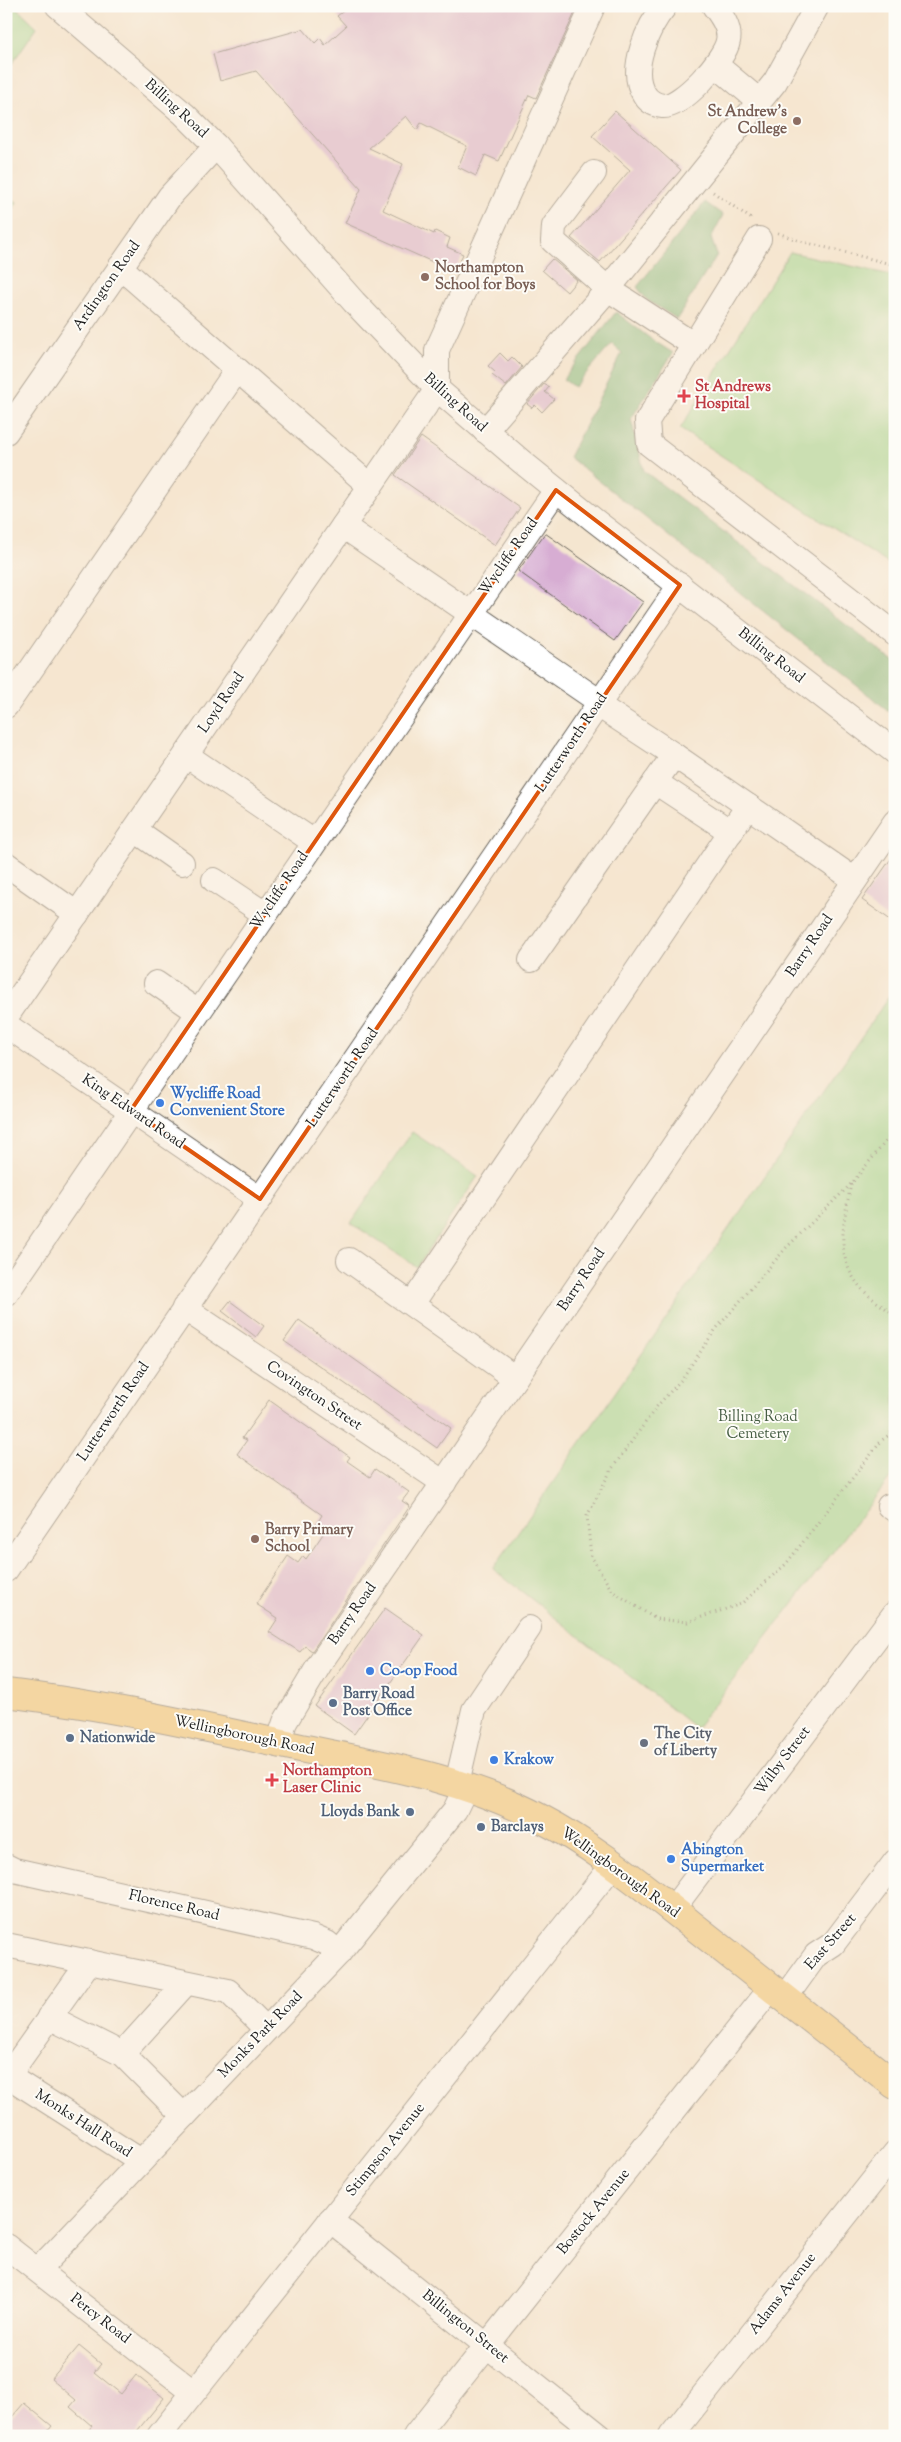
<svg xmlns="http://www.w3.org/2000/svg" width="901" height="2442" viewBox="0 0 901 2442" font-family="'Sorts Mill Goudy',serif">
<rect width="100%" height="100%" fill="#fdfcf7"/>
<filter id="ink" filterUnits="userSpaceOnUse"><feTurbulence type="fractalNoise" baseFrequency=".02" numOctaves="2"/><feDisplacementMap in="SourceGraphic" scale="10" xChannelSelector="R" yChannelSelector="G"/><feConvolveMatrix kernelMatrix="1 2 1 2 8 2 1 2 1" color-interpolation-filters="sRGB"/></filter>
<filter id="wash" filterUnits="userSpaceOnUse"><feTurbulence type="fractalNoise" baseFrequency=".0096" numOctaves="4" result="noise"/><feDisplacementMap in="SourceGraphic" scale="20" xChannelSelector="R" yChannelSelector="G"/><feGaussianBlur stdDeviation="1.12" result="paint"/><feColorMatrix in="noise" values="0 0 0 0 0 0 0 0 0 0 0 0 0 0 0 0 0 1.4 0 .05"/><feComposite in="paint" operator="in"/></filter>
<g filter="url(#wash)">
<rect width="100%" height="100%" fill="#f5e6d0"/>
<!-- green -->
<g fill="#98d88e" stroke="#5a7a55">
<path d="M6,6H15L37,27L6,72Z"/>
<path d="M6,195L17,202L6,218Z"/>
<path d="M790,252L895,276V568L680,429Z"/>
<path d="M895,988V1472L696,1728L493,1569Z"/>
<path d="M412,1132L478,1176L417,1267L351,1223Z"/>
</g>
<!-- forest -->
<g fill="#7ab879" stroke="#4b6a4a">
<path d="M705,202L723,215L711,238L717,255L677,319L647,300L637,287Z"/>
<path d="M616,312L651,339L673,353L631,419L644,471L895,662V716L569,457L622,353L612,344L574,387L563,379Z"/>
</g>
<g id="blocks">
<!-- building -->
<g fill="#d7add3">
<path d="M350,6H578L536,98L529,95L499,161L485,155L476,176L458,167L467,146L421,123L417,130L406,116L369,148L403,164L383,210L434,234L435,231L450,238L447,247L463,254L455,272L345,223L361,189L256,71L220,81L213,54L303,29L315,43L320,38L325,45L346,26L337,16Z"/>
<path d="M615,111L681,170L600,262L571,238L630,170L592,136Z"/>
<path d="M552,259L577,280L567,292L542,270Z"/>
<path d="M500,353L508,361L512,357L522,367L506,386L492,375L495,372L488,366Z"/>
<path d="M544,384L549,387L545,392L554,399L542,412L535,405L532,408L527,404Z"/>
<path d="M421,437L520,508L495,545L395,475Z"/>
<path d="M545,533L643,602L615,641L518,571Z"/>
<path d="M895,853V923L862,900Z"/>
<path d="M230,1301L264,1326L256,1337L222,1311Z"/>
<path d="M299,1320L451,1428L437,1448L284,1341Z"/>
<path d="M269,1400L350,1457L347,1461L370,1477L375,1469L409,1492L402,1501L410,1506L312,1651L305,1646L300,1652L269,1632L278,1618L256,1604L288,1556L298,1563L303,1556L306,1559L325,1531L316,1525L322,1515L237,1454L247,1440L242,1438Z"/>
<path d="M385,1608L424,1635L354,1734L315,1706Z"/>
<path d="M79,2346L101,2364L94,2372L121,2394L136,2375L164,2398L133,2436H84L92,2426L70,2407L76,2400L51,2379Z"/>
<path d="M24,2403L52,2426L44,2436H6V2412L12,2417Z"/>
</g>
</g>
</g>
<g filter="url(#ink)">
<use href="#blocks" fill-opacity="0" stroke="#68635b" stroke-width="1"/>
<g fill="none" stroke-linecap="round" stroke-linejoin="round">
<!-- minor casing -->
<g stroke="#68635b" stroke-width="26">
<g id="minor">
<path d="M58,6L184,114L216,146L354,302L437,389L522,462L594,520L895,752"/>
<path d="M665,6C648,26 628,70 644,94C648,101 655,105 663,106C682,107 725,59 728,41C731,28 721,15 714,6"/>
<path d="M716,65L759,101"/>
<path d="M594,173L554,226L553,241L608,289L694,345"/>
<path d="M759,239L647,421L649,444L895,634"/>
<path d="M120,267L370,486"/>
<path d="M485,431L608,289L775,82L817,6"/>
<path d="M6,432L170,196L216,146"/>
<path d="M343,526L600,702"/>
<path d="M598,705L674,755L855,880"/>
<path d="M6,706L237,370"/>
<path d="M186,755L314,842"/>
<path d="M655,782L731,832"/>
<path d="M135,830L182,863"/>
<path d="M6,864L77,914"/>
<path d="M214,880L265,914"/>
<path d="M531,960L674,755"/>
<path d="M156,983L198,1012"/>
<path d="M6,1017L437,389V350L593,6"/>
<path d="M6,1025L260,1199"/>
<path d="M349,1260L515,1378"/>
<path d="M6,1294L556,490"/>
<path d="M412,1304L748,806"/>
<path d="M184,1308L444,1483"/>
<path d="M889,1506L895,1510"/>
<path d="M6,1570L680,585"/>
<path d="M278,1743L285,1722L321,1662L895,822"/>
<path d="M457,1783L474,1710L529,1628"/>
<path d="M6,1866L14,1870L313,1937L327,1943L339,1953"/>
<path d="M672,1910L895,1613"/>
<path d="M6,1945L89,1962L8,2076L141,2161"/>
<path d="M89,1962L228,1991L266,2029"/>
<path d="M785,1998L816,1955L833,1944L895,1862"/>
<path d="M49,2017L122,2054L184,2116"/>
<path d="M122,2054L186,1983"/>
<path d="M330,2220L600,2436"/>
<path d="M6,2246L193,2392"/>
<path d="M38,2270L339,1953L455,1810L466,1787"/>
<path d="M159,2436L613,1865"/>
<path d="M415,2436L772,1987"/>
<path d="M671,2436L895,2153"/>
</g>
</g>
<!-- major casing -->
<g stroke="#68635b" stroke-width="30">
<path id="major" d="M6,1693C104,1705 200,1726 296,1747C378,1764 465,1778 540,1818C594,1846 642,1886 691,1924C759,1977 827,2031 895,2085"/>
</g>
<!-- path -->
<g stroke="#68635b" stroke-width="3" stroke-dasharray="1 4" stroke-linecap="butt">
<path d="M713,192L753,220"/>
<path d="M778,233L800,241L895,265"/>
<path d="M895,1130L852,1183L786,1248L716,1329L681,1380L658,1405L611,1470L587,1516L591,1556L612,1591L656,1619L687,1622L741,1604L786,1564L882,1440L895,1431"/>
<path d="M851,1184C844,1222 833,1255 861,1288C870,1298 884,1307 895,1315"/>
</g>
<!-- minor -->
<use href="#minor" stroke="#fff" stroke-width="24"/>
<!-- major -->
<use href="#major" stroke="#f2c36a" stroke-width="28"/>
</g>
</g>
<!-- marked area -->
<path d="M0 0H901V2442H0ZM556,490L680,585L260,1199L131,1110Z" fill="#f5e6d0" fill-opacity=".55" fill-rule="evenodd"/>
<path fill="none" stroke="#de560d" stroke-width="4" stroke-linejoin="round" d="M556,490L680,585L260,1199L131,1110Z"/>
<!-- markers -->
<g fill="#8d6e63" stroke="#fdfcf7" stroke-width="2">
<circle cx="797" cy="121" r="5"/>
<circle cx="425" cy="277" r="5"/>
<circle cx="255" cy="1539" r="5"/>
</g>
<g fill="#e0444e" stroke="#fdfcf7" stroke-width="2">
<path d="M681.5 388.5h5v5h5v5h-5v5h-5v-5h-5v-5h5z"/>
<path d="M269.5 1772.5h5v5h5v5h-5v5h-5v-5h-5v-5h5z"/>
</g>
<g fill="#3f7fe0" stroke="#fdfcf7" stroke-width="2">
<circle cx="160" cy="1103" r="5"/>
<circle cx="370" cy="1671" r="5"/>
<circle cx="494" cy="1760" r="5"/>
<circle cx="671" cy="1859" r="5"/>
</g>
<g fill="#5c6f8a" stroke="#fdfcf7" stroke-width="2">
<circle cx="333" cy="1703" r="5"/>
<circle cx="70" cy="1738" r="5"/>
<circle cx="410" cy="1812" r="5"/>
<circle cx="481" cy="1827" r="5"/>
</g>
<circle fill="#6b7280" stroke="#fdfcf7" stroke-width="2" cx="644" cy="1743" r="5"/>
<g text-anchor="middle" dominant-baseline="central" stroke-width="4" stroke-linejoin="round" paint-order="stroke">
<!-- street labels -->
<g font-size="15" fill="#1c1c1c" stroke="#fdfcf7">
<text transform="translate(176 109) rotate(42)">Billing Road</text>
<text transform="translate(107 286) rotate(-55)">Ardington Road</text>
<text transform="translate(455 403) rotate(42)">Billing Road</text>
<text transform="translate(509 557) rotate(-55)">Wycliffe Road</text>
<text transform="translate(771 656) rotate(38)">Billing Road</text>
<text transform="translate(222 703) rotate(-56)">Loyd Road</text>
<text transform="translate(572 743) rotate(-56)">Lutterworth Road</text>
<text transform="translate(280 891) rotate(-56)">Wycliffe Road</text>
<text transform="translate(810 946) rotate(-56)">Barry Road</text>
<text transform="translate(343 1078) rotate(-56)">Lutterworth Road</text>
<text transform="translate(133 1112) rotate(34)">King Edward Road</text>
<text transform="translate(582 1280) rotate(-56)">Barry Road</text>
<text transform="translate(314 1396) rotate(34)">Covington Street</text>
<text transform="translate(114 1412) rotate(-56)">Lutterworth Road</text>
<text transform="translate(353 1614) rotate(-55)">Barry Road</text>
<text transform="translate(244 1736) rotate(12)">Wellingborough Road</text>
<text transform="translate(783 1761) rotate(-53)">Wilby Street</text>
<text transform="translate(620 1873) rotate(36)">Wellingborough Road</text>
<text transform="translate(174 1906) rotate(13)">Florence Road</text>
<text transform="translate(831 1942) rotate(-49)">East Street</text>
<text transform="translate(261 2035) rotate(-46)">Monks Park Road</text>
<text transform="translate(83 2124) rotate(33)">Monks Hall Road</text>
<text transform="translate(386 2150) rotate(-51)">Stimpson Avenue</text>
<text transform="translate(594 2212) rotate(-51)">Bostock Avenue</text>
<text transform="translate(783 2294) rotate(-52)">Adams Avenue</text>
<text transform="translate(100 2319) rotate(38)">Percy Road</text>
<text transform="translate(465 2327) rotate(39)">Billington Street</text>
</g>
<!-- education labels -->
<g font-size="15" font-weight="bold" fill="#785e54" stroke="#fdfcf7" text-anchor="start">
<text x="787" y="112" text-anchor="end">St Andrew's<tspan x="787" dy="17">College</tspan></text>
<text x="435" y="268">Northampton<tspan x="435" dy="17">School for Boys</tspan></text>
<text x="265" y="1530">Barry Primary<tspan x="265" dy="17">School</tspan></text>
</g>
<!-- health labels -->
<g font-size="15" font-weight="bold" fill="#be3a42" stroke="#fdfcf7" text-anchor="start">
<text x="695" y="387">St Andrews<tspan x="695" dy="17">Hospital</tspan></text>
<text x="283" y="1771">Northampton<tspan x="283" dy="17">Laser Clinic</tspan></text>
</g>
<!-- shop labels -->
<g font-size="15" font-weight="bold" fill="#366cbe" stroke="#fdfcf7" text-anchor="start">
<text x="170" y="1094">Wycliffe Road<tspan x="170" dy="17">Convenient Store</tspan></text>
<text x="380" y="1671">Co-op Food</text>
<text x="504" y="1760">Krakow</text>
<text x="681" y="1850">Abington<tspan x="681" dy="17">Supermarket</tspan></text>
</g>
<!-- park labels -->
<g font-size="15" fill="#475e44" stroke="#fdfcf7">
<text x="758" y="1417">Billing Road<tspan x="758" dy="17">Cemetery</tspan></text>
</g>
<!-- service labels -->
<g font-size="15" font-weight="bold" fill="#4e5e75" stroke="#fdfcf7" text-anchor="start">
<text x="343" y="1694">Barry Road<tspan x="343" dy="17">Post Office</tspan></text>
<text x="80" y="1738">Nationwide</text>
<text x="400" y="1812" text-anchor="end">Lloyds Bank</text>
<text x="491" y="1827">Barclays</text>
</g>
<!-- worship labels -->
<g font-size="15" font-weight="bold" fill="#5b616d" stroke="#fdfcf7" text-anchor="start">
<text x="654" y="1734">The City<tspan x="654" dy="17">of Liberty</tspan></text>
</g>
</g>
<!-- margin -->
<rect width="901" height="2442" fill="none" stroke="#fdfcf7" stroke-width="25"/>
</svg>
